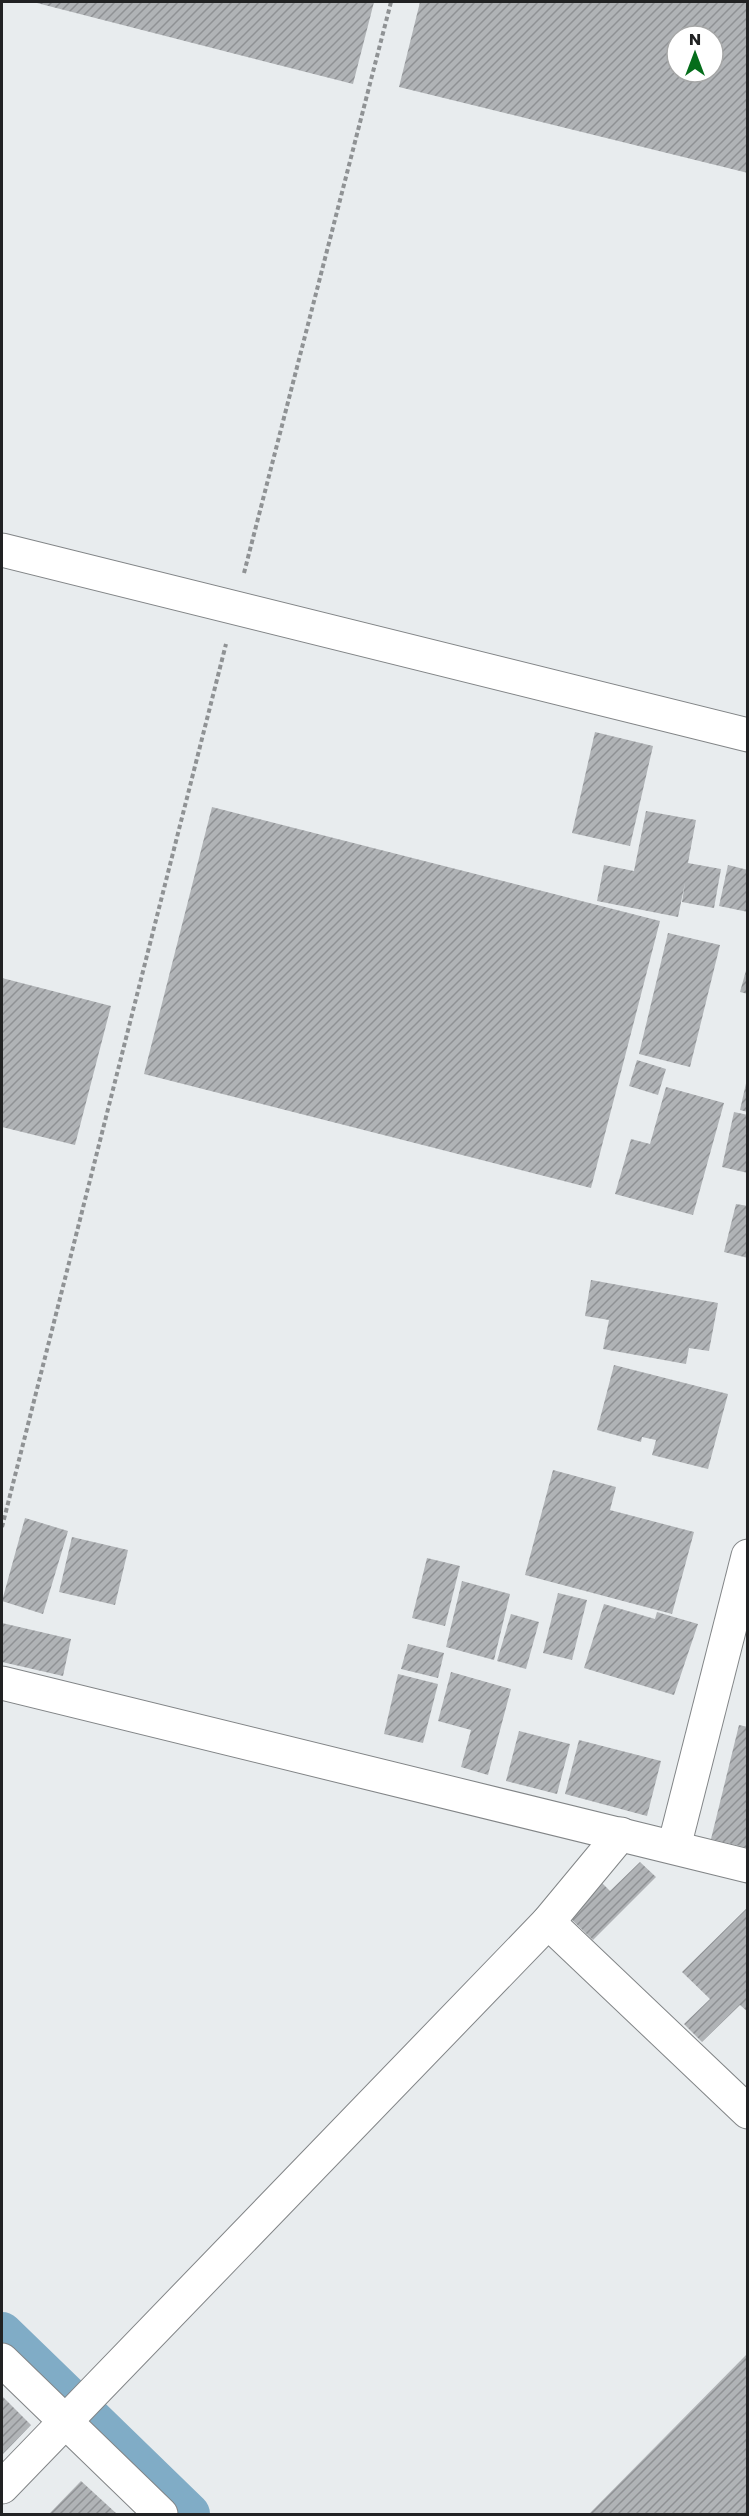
<svg xmlns="http://www.w3.org/2000/svg" width="749" height="2516" viewBox="0 0 749 2516" font-family="Poppins,sans-serif">
<defs>
<pattern id="building-hatch" width="6" height="6" patternUnits="userSpaceOnUse" patternTransform="scale(1.5)"><rect width="6" height="6" fill="#b0b3b6"/><path d="M-1 1l2-2M0 6l6-6M5 7l2-2" fill="none" stroke="#8f9194"/></pattern>
</defs>
<rect width="100%" height="100%" fill="#e8ecee"/>
<g fill="none" stroke-linecap="round" stroke-linejoin="round">
<!-- canal -->
<g stroke="#80acc6" stroke-width="42">
<path d="M2,2333L67,2396"/>
<path d="M85,2413L189,2514"/>
</g>
</g>
<!-- building -->
<g fill="url(#building-hatch)" fill-rule="evenodd">
<path d="M33,2H374L353,84Z"/>
<path d="M420,2H748V173L399,87ZM677,36H713V72H677Z"/>
<path d="M595,732L653,746L630,846L572,833Z"/>
<path d="M212,807L660,921L591,1188L144,1074Z"/>
<path d="M646,811L696,820L688,863L721,869L714,908L682,902L685,883L678,917L597,901L604,865L634,871Z"/>
<path d="M728,865L748,870V912L719,906Z"/>
<path d="M668,933L720,945L690,1067L639,1054Z"/>
<path d="M747,967L748,968V994L740,992Z"/>
<path d="M2,978L111,1006L75,1145L2,1127Z"/>
<path d="M637,1060L666,1069L658,1095L629,1086Z"/>
<path d="M747,1079H748V1112L740,1110Z"/>
<path d="M666,1087L724,1103L693,1215L615,1194L631,1139L650,1144Z"/>
<path d="M734,1112L748,1115V1173L722,1167Z"/>
<path d="M736,1204L748,1206V1258L724,1252Z"/>
<path d="M591,1280L718,1303L709,1351L689,1348L686,1364L603,1349L609,1320L585,1316Z"/>
<path d="M614,1365L728,1394L708,1469L652,1455L656,1440L642,1437L641,1442L597,1430Z"/>
<path d="M553,1470L616,1487L610,1510L694,1532L672,1614L525,1575Z"/>
<path d="M25,1518L68,1531L43,1614L2,1601Z"/>
<path d="M72,1537L128,1550L115,1605L59,1592Z"/>
<path d="M427,1558L460,1566L445,1626L412,1618Z"/>
<path d="M462,1581L510,1594L494,1660L446,1647Z"/>
<path d="M558,1593L587,1600L572,1660L543,1653Z"/>
<path d="M604,1604L655,1619L657,1612L698,1624L674,1695L584,1668Z"/>
<path d="M511,1614L539,1622L526,1669L497,1661Z"/>
<path d="M2,1623L71,1639L63,1676L2,1662Z"/>
<path d="M408,1644L444,1653L438,1678L401,1669Z"/>
<path d="M451,1672L511,1689L488,1775L461,1767L471,1730L438,1721Z"/>
<path d="M398,1674L438,1684L423,1743L384,1734Z"/>
<path d="M739,1725L748,1727V1848L711,1839Z"/>
<path d="M519,1731L570,1744L557,1794L506,1781Z"/>
<path d="M579,1740L661,1761L647,1816L565,1794Z"/>
<path d="M640,1862L656,1877L593,1940L568,1916L602,1883L610,1891Z"/>
<path d="M748,1907V2012L740,2005L702,2042L684,2024L710,1999L682,1972Z"/>
<path d="M748,2353V2514H589Z"/>
<path d="M2,2396L31,2425L2,2455Z"/>
<path d="M81,2481L117,2514H49Z"/>
</g>
<g fill="none" stroke-linecap="round" stroke-linejoin="round">
<!-- minor casing -->
<g stroke="#828587" stroke-width="35">
<g id="minor">
<path d="M2,550L748,735"/>
<path d="M2,1683L748,1866"/>
<path d="M674,1847L748,1556"/>
<path d="M548,1922L748,2112"/>
<path d="M2,2360L161,2514"/>
<path d="M2,2487L548,1922L621,1834"/>
</g>
</g>
<!-- path -->
<g stroke="#8f9294" stroke-width="4" stroke-dasharray="4.5 3" stroke-linecap="butt">
<path d="M244,573L391,2"/>
<path d="M2,1527L226,644"/>
</g>
<!-- minor -->
<use href="#minor" stroke="#fff" stroke-width="33"/>
</g>
<!-- border -->
<rect width="749" height="2516" fill="none" stroke="#212223" stroke-width="6"/>
<!-- north arrow -->
<g transform="translate(695 54)"><circle r="28" fill="#ffffff" stroke="#a6a7a7" stroke-width="1.5"/>
<path d="M0-4.5L10 22L0 15L-10 22Z" fill="#056d1b"/>
<text y="-9" font-size="16" font-weight="bold" text-anchor="middle" fill="#212223">N</text>
</g>
</svg>
